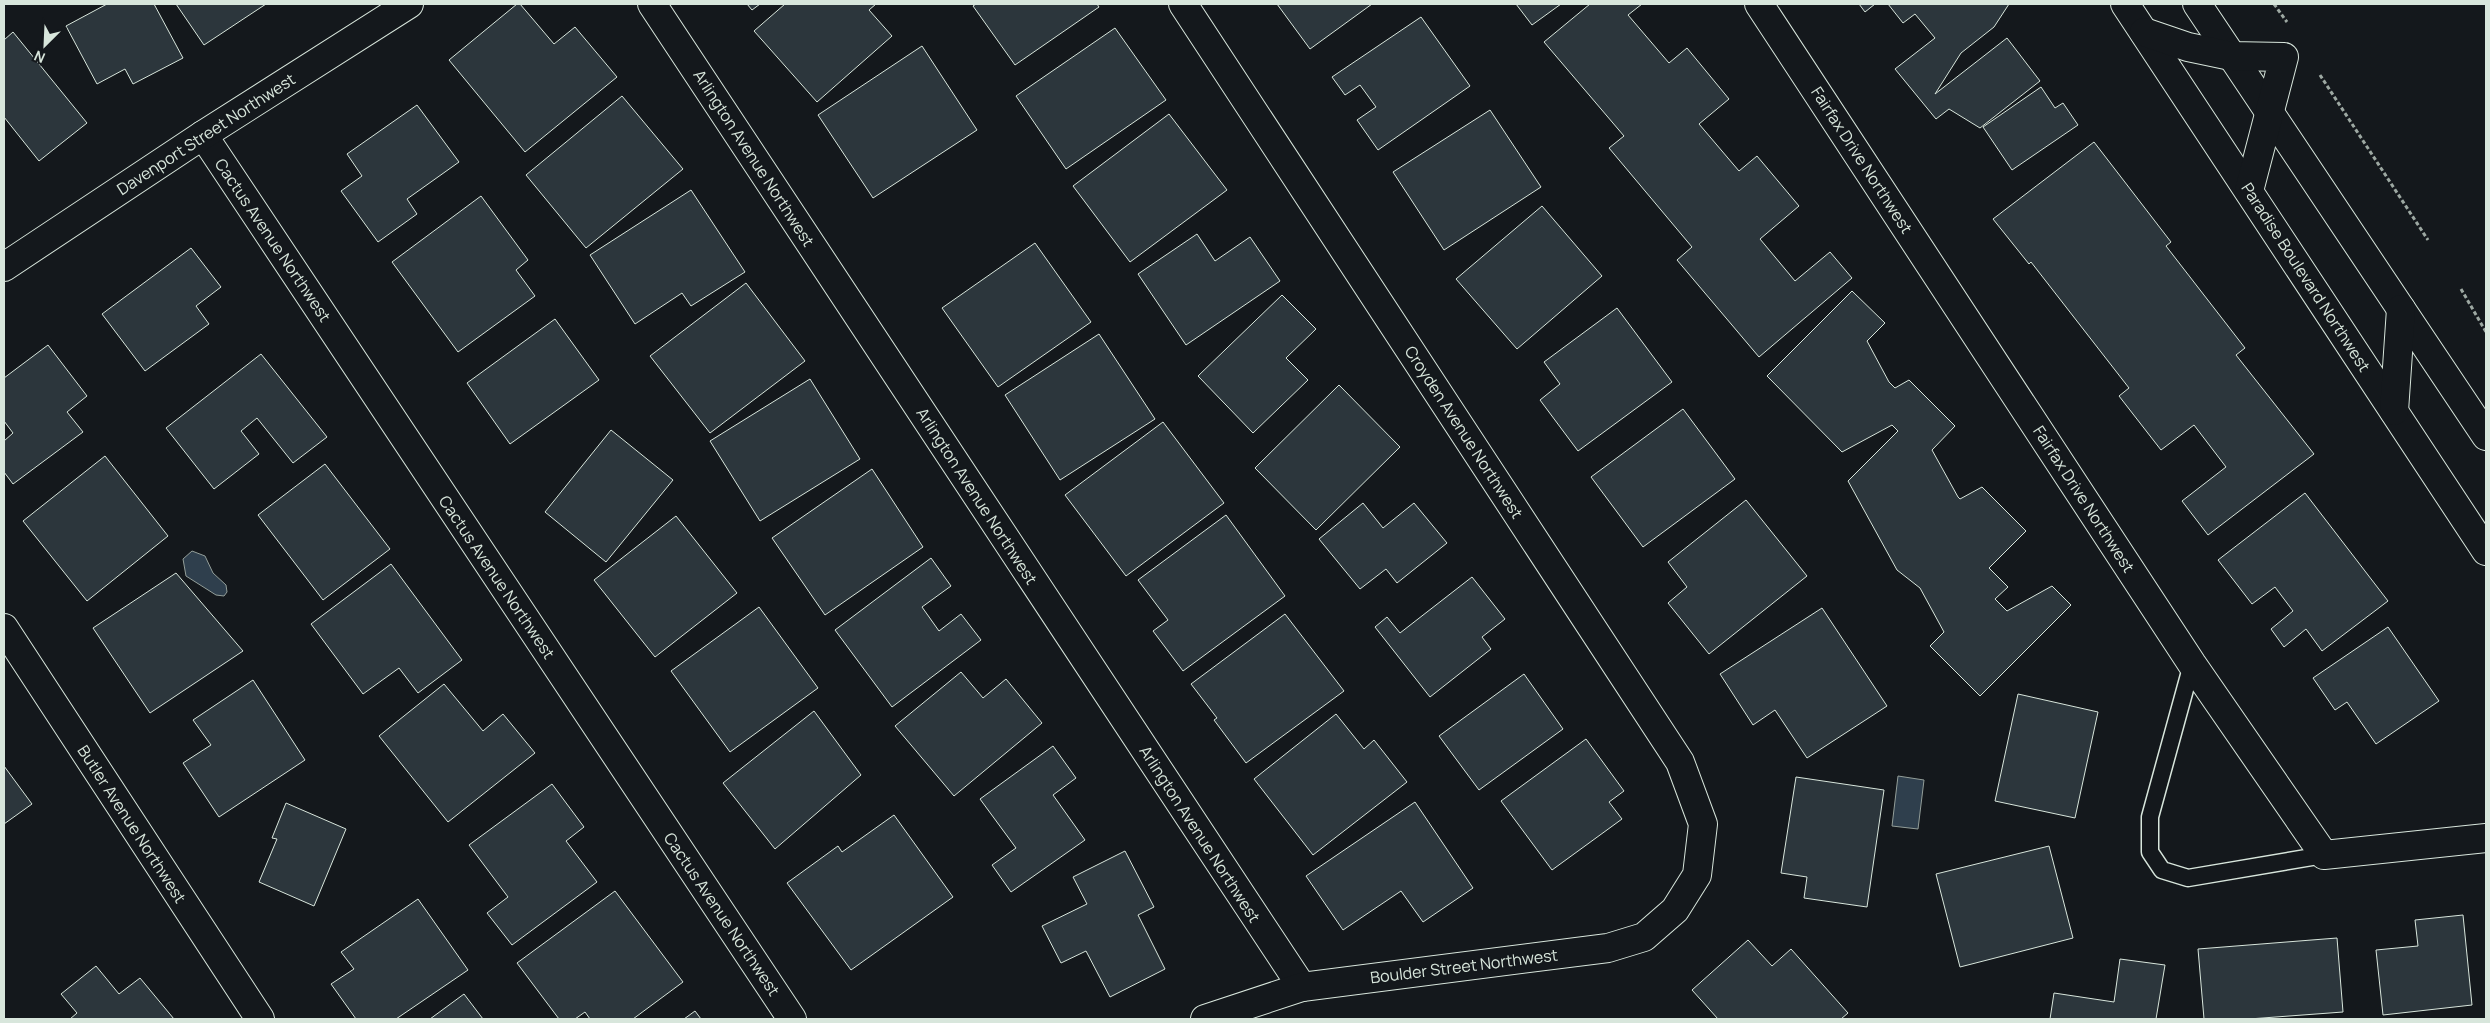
<svg xmlns="http://www.w3.org/2000/svg" width="2490" height="1023" viewBox="0 0 2490 1023" font-family="Manrope,sans-serif">
<rect width="100%" height="100%" fill="#14181c"/>
<!-- water -->
<g fill="#2f3f4d" stroke="#939e99">
<path d="M192,551L205,556L213,573L226,585L227,592L224,596L216,595L186,576L183,559Z"/>
<path d="M1898,776L1924,780L1918,829L1892,826Z"/>
</g>
<!-- building -->
<g fill="#2c363c" stroke="#d8e6dc">
<path d="M107,4H154L183,58L133,84L125,69L97,84L66,26Z"/>
<path d="M176,4H266L204,45Z"/>
<path d="M517,4H520L554,44L575,27L617,77L525,152L449,60Z"/>
<path d="M747,4H760L752,10Z"/>
<path d="M785,4H876L869,10L892,36L817,102L754,31Z"/>
<path d="M976,4H1097L1099,7L1015,65L973,6Z"/>
<path d="M1277,4H1372L1310,49Z"/>
<path d="M1516,4H1561L1532,25Z"/>
<path d="M1590,4H1642L1628,15L1669,63L1687,48L1729,99L1699,124L1739,171L1757,156L1799,206L1760,239L1795,281L1830,252L1852,278L1759,357L1677,260L1692,247L1609,148L1624,136L1544,42Z"/>
<path d="M1859,4H1875L1865,12Z"/>
<path d="M1888,4H2009L1994,27L1961,53L1935,94L2007,38L2040,81L1980,128L1949,109L1936,119L1895,69L1935,38L1915,14L1903,23Z"/>
<path d="M1421,17L1470,86L1378,150L1357,120L1376,107L1360,85L1345,95L1332,77Z"/>
<path d="M1115,28L1166,100L1066,169L1016,96Z"/>
<path d="M13,32L87,123L39,161L4,117V40Z"/>
<path d="M922,46L977,130L873,198L818,115Z"/>
<path d="M2041,87L2055,108L2063,103L2078,125L2012,170L1983,127Z"/>
<path d="M622,96L683,169L586,248L526,175Z"/>
<path d="M417,105L459,162L407,199L417,214L378,242L341,191L362,176L347,154Z"/>
<path d="M1490,110L1541,187L1444,250L1393,172Z"/>
<path d="M1169,114L1227,190L1130,262L1073,186Z"/>
<path d="M2094,142L2171,242L2166,246L2245,348L2236,355L2314,454L2208,535L2182,501L2226,467L2194,425L2161,450L2119,396L2129,388L2031,262L2029,264L1993,219Z"/>
<path d="M691,190L745,272L691,306L682,293L635,324L590,255Z"/>
<path d="M481,196L528,260L516,270L535,296L458,352L392,262Z"/>
<path d="M1542,206L1602,276L1517,349L1456,279Z"/>
<path d="M1197,234L1215,261L1250,237L1280,281L1186,345L1138,274Z"/>
<path d="M1035,243L1091,322L998,387L942,308Z"/>
<path d="M191,248L221,287L196,306L209,324L145,371L102,314Z"/>
<path d="M746,283L805,361L710,433L650,356Z"/>
<path d="M1852,291L1885,323L1867,341L1889,382L1895,388L1909,380L1955,426L1932,450L1958,497L1960,499L1982,487L2026,531L1989,568L2008,587L1995,599L2007,611L2052,586L2071,605L1980,696L1930,646L1944,632L1920,588L1897,570L1848,481L1898,431L1892,425L1842,452L1767,376Z"/>
<path d="M1282,295L1316,329L1286,358L1308,380L1253,433L1198,376Z"/>
<path d="M1617,308L1672,382L1578,451L1540,400L1560,384L1544,362Z"/>
<path d="M555,319L599,380L510,444L467,383Z"/>
<path d="M1099,334L1155,419L1060,480L1005,395Z"/>
<path d="M48,345L87,396L67,412L83,432L13,484L4,472V441L13,433L4,421V378Z"/>
<path d="M261,354L327,437L293,463L257,418L241,431L259,454L214,489L166,428Z"/>
<path d="M810,379L860,459L760,521L710,441Z"/>
<path d="M1339,385L1400,447L1316,530L1255,468Z"/>
<path d="M1683,409L1735,479L1643,547L1591,477Z"/>
<path d="M1163,422L1224,503L1126,576L1065,495Z"/>
<path d="M611,430L673,480L606,562L545,512Z"/>
<path d="M105,456L168,536L87,601L23,521Z"/>
<path d="M325,464L390,549L323,600L258,515Z"/>
<path d="M872,469L923,547L825,615L772,538Z"/>
<path d="M2305,493L2388,601L2322,651L2306,629L2284,647L2271,629L2293,611L2275,587L2252,604L2218,560Z"/>
<path d="M1746,500L1807,576L1709,654L1668,603L1687,587L1668,562Z"/>
<path d="M1363,503L1383,528L1414,503L1447,543L1397,583L1386,569L1360,589L1319,539Z"/>
<path d="M1226,515L1285,596L1183,671L1153,631L1168,620L1138,580Z"/>
<path d="M676,516L737,593L655,657L594,580Z"/>
<path d="M931,558L951,586L922,607L939,631L961,614L981,640L892,707L835,630Z"/>
<path d="M391,564L462,660L418,693L399,668L363,694L311,624Z"/>
<path d="M176,573L243,651L150,713L93,628Z"/>
<path d="M1472,577L1505,619L1482,637L1491,649L1430,697L1375,627L1387,617L1400,633Z"/>
<path d="M759,607L818,688L730,752L671,671Z"/>
<path d="M1822,608L1887,706L1807,758L1775,710L1753,725L1720,674Z"/>
<path d="M1285,614L1344,691L1246,763L1214,720L1217,718L1191,684Z"/>
<path d="M2388,627L2439,701L2376,744L2347,702L2335,710L2313,678Z"/>
<path d="M961,672L983,698L1006,679L1042,723L954,796L895,726Z"/>
<path d="M1524,674L1563,729L1479,790L1439,736Z"/>
<path d="M253,680L305,760L219,817L183,763L211,745L193,720Z"/>
<path d="M444,684L483,731L503,714L535,753L448,822L379,736Z"/>
<path d="M2018,694L2098,712L2075,818L1995,801Z"/>
<path d="M814,711L861,775L775,849L723,783Z"/>
<path d="M1336,714L1364,749L1374,740L1407,782L1313,855L1254,779Z"/>
<path d="M1586,739L1624,791L1609,802L1622,819L1552,870L1501,801Z"/>
<path d="M1053,746L1076,778L1053,795L1085,840L1011,892L992,865L1016,848L980,799Z"/>
<path d="M4,766L32,804L4,824Z"/>
<path d="M1796,777L1884,790L1867,907L1804,898L1807,877L1781,873Z"/>
<path d="M552,784L584,827L566,841L597,882L512,945L487,913L508,897L469,845Z"/>
<path d="M1415,802L1473,888L1423,922L1401,891L1343,930L1306,876Z"/>
<path d="M286,803L346,829L314,906L259,882L277,839L272,838Z"/>
<path d="M894,815L953,897L851,970L787,883L838,846L842,852Z"/>
<path d="M2049,846L2073,938L1960,967L1936,874Z"/>
<path d="M1125,851L1154,907L1138,915L1165,969L1110,997L1086,951L1061,963L1042,926L1087,904L1073,877Z"/>
<path d="M615,891L683,982L633,1019H590L585,1012L575,1019H559L517,963Z"/>
<path d="M418,899L468,970L396,1019H356L331,984L354,969L341,952Z"/>
<path d="M2463,915L2472,1005L2383,1015L2376,950L2418,946L2415,920Z"/>
<path d="M2337,938L2343,1012L2249,1019H2204L2198,949Z"/>
<path d="M1748,940L1772,966L1791,949L1848,1013L1841,1019H1718L1692,990Z"/>
<path d="M2120,959L2165,965L2156,1019H2050L2054,993L2114,1002Z"/>
<path d="M96,966L119,994L140,978L174,1019H70L77,1013L61,994Z"/>
<path d="M464,994L483,1019H430Z"/>
<path d="M695,1011L701,1019H684Z"/>
</g>
<g fill="none" stroke-linecap="round" stroke-linejoin="round">
<!-- service casing -->
<g stroke="#d8e6dc" stroke-width="19">
<path id="service" d="M2192,664L2150,817V852L2162,870L2188,878L2324,855"/>
</g>
<!-- minor casing -->
<g stroke="#d8e6dc" stroke-width="30">
<g id="minor">
<path d="M652,4L1302,987"/>
<path d="M1183,4L1680,762L1703,824L1697,875L1675,910L1644,937L1608,948L1302,987L1205,1019"/>
<path d="M1759,4L2192,664L2324,855L2486,838"/>
<path d="M203,135L792,1019"/>
<path d="M4,267L203,135L409,4"/>
<path d="M4,628L260,1019"/>
</g>
</g>
<!-- tertiary casing -->
<g stroke="#d8e6dc" stroke-width="30">
<g id="tertiary">
<path d="M2125,4L2486,551"/>
<path d="M2197,4L2486,436"/>
<path d="M2144,32L2188,47L2231,56L2284,57L2249,191"/>
<path d="M2394,411L2401,309"/>
</g>
</g>
<!-- path -->
<g stroke="#9da8a2" stroke-width="3" stroke-dasharray="4 2.5" stroke-linecap="butt">
<path d="M2274,4L2287,22"/>
<path d="M2320,75L2428,240"/>
<path d="M2461,289L2486,332"/>
</g>
<!-- service -->
<use href="#service" stroke="#14181c" stroke-width="16"/>
<!-- minor -->
<use href="#minor" stroke="#14181c" stroke-width="28"/>
<!-- tertiary -->
<use href="#tertiary" stroke="#14181c" stroke-width="28"/>
</g>
<g text-anchor="middle" dominant-baseline="central" stroke-width="4" stroke-linejoin="round" paint-order="stroke">
<!-- street labels -->
<g font-size="16" fill="#d8e6dc" stroke="#14181c">
<text transform="translate(206 134) rotate(-33)">Davenport Street Northwest</text>
<text transform="translate(754 158) rotate(57)">Arlington Avenue Northwest</text>
<text transform="translate(1862 160) rotate(57)">Fairfax Drive Northwest</text>
<text transform="translate(273 240) rotate(56)">Cactus Avenue Northwest</text>
<text transform="translate(2306 277) rotate(57)">Paradise Boulevard Northwest</text>
<text transform="translate(1464 432) rotate(57)">Croyden Avenue Northwest</text>
<text transform="translate(977 496) rotate(57)">Arlington Avenue Northwest</text>
<text transform="translate(2084 499) rotate(57)">Fairfax Drive Northwest</text>
<text transform="translate(497 577) rotate(56)">Cactus Avenue Northwest</text>
<text transform="translate(132 824) rotate(57)">Butler Avenue Northwest</text>
<text transform="translate(1200 834) rotate(57)">Arlington Avenue Northwest</text>
<text transform="translate(722 914) rotate(56)">Cactus Avenue Northwest</text>
<text transform="translate(1464 966) rotate(-7)">Boulder Street Northwest</text>
</g>
</g>
<!-- border -->
<rect width="2490" height="1023" fill="none" stroke="#d8e6dc" stroke-width="10"/>
<!-- north arrow -->
<g transform="translate(45 45) rotate(204)" stroke="#14181c" stroke-width="4" paint-order="stroke">
<path d="M0-4L9 19L0 12L-9 19Z" fill="#d8e6dc"/>
<text y="-8" font-size="14" font-weight="bold" text-anchor="middle" fill="#d8e6dc">N</text>
</g>
</svg>
